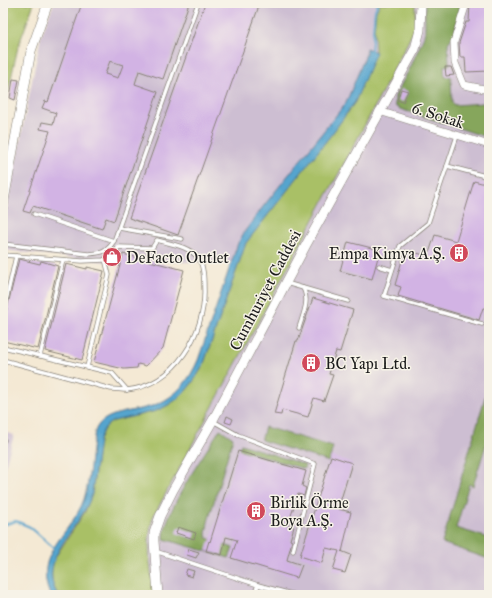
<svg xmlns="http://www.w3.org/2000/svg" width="492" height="598" viewBox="0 0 492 598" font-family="'IM FELL Great Primer',serif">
<rect width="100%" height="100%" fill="#f7f3e8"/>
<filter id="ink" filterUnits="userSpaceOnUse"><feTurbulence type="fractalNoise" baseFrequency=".025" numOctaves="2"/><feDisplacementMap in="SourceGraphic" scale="8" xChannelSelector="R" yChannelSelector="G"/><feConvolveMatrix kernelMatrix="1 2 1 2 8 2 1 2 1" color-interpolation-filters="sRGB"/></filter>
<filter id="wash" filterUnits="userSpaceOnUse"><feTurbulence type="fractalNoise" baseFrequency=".012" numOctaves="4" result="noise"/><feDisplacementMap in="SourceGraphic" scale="16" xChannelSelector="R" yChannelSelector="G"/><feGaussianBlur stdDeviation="0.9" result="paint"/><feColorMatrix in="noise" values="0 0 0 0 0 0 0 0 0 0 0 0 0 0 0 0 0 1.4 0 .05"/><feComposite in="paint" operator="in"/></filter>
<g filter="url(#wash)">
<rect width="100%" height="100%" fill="#f4e9d4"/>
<!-- industrial -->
<g fill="#cdbed2">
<path d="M54,3H489V595H83L184,418L245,262H106L3,250V227L41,36Z"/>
<path d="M3,432L14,435L3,473Z"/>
</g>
<!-- green -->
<g fill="#a9c066" stroke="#626e41">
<path d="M3,3H34L18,47L3,114Z"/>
<path d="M380,3H415V23L413,32L374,108L153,517C145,543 151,569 154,595H58C51,584 50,571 54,559L85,512L92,494L99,441C102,431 105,425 114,421L156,411C180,401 190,388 203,366L246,243L334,131L355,102L375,52L374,30L376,12Z"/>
</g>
<!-- forest -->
<g fill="#86a65b" stroke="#51613c">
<path d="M425,3H461L454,35L448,43L449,65L444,66L445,77L451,76L452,102L454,105L483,103L487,105L484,134L483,136L400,109L395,106V96L411,66L422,41L425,32Z"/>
<path d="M489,384V435L473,486L469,484L456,528L489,538V559L442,543Z"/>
<path d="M265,427L333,447L329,462L261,440Z"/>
<path d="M220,429L233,438L208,522L206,534L207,538L233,548L229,558L164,539C162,514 206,452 220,429Z"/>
<path d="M241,444L305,465L304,469L239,449Z"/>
</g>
<!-- water -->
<path fill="#54a4ce" stroke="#386075" d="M366,48L376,52L355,102L334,131L246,243L203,366C190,388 180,401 156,411L114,421C105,425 102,431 99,441L92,494C82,528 35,559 58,595H50C32,553 72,534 84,499C90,481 90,456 94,436C95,433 95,430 97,427C107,410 140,412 157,404C177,396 190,379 198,360L238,243L245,231L262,208L346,103L366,54Z"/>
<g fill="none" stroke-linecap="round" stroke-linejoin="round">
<!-- stream -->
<g stroke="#54a4ce" stroke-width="2">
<path d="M371,51L375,10L378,3"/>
<path d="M3,525L16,521L30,527L54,548"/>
</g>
</g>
<g id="blocks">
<!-- building -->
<g fill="#d2b3e4" fill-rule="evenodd">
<path d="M82,3H189L163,79L139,71L135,84L158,92L114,221L106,218L102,229L33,206L30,213L23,211L50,131L40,129L42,122L53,124L56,113L42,108L45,101L48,102ZM110,61L123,65L118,78L105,74Z"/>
<path d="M205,3H260L178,235L129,218Z"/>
<path d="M470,3H489V71L466,72L465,57H460L459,43L466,22H469Z"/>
<path d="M445,67H451L454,75L446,76Z"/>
<path d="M13,79L19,80L15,100L10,98Z"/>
<path d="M401,89L408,91L403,102L397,100Z"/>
<path d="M474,181L489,185V305L488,309L483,308L479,320L398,296L401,287L395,285L405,250L428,256L435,235L456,241Z"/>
<path d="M348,242L380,250L372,279L340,271Z"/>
<path d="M123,254L184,270L163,348L146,366L138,364L137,368L124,369L94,362Z"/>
<path d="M19,259L40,264L41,261L58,266L38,349L3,341V325Z"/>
<path d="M66,264L87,269V267L104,271L82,360L45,351Z"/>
<path d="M313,298L353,310L340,352L336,351L329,374L333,375L324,401L314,398L308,417L282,410L281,415L274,414L296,341H298Z"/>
<path d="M227,416L233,419L231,424L225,422Z"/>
<path d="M238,451L306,471L302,486L306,488L304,496L298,494L288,525L294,527L290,540L292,541L287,560L302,565L297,578L231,558L237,540L226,537L222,555L206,551L209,541L210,542Z"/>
<path d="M331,456L352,463L338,509L351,512L342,552L341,551L351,555L345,573L333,570L339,551L326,548L322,563L300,556Z"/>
<path d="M178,527L196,533L194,539L176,533Z"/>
<path d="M189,549L199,552L196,558L187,555Z"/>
<path d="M187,569L194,571L192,577L185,575Z"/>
</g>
</g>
</g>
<g filter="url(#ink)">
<use href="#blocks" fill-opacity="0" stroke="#888278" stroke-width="1"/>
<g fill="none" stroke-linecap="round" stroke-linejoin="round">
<!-- lane casing -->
<g stroke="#888278" stroke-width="5">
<g id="lane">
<path d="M457,136L428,223L400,246L384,296L482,324"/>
<path d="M447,166L489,177"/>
<path d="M34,214L114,241"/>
<path d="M119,228L182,239"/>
<path d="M3,244L88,254C102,253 106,253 114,241L198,3"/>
<path d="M3,255L82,261L104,260L113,254L119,247L152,248L157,240C171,244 189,246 198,258C204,265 204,279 204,288C206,333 175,385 127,390C122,390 116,389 111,389L3,360"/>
<path d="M379,266L392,270"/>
<path d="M286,283L348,301"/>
<path d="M3,314L16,256"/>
<path d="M299,328C303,314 310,301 303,288"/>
<path d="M3,347L112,373L127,390"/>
<path d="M40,356L63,260"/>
<path d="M87,367L109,275L105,259"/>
<path d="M213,421L238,435L315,464L293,551"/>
<path d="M3,440H4"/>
<path d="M155,551L258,585L295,595"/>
<path d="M254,595L258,585"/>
</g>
</g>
<!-- street casing -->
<g stroke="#888278" stroke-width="8">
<g id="street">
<path d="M465,3V7L454,42L455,63L464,85L489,90"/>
<path d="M379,111L489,145"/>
</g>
</g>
<!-- secondary casing -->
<g stroke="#888278" stroke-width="10">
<g id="secondary">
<path d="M3,206L31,51L48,3"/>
<path d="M158,595L154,541V533L160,516L173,490L213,420L306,245L415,49L420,30L421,3"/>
</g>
</g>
<!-- lane -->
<use href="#lane" stroke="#fff" stroke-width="3.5"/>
<!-- street -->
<use href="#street" stroke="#fff" stroke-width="7"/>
<!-- secondary -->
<use href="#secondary" stroke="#fff" stroke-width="9"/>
</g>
</g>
<!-- icons -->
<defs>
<g id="building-disc" transform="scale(1)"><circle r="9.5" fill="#d1495b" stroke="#f7f3e8"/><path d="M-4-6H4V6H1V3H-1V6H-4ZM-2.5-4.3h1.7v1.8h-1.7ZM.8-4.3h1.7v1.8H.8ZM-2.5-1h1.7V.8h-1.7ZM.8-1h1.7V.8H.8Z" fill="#fff"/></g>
<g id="shop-disc" transform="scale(1)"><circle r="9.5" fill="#d1495b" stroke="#f7f3e8"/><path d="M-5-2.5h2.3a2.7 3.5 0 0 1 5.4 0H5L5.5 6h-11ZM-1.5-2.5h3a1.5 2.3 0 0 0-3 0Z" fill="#fff"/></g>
</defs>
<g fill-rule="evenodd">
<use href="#building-disc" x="459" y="253"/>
<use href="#shop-disc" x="112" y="257"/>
<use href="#building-disc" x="311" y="363"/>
<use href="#building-disc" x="256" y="511"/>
</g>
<g text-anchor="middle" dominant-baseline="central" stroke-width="3" stroke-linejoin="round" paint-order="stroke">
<!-- street labels -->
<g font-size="16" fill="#1c1c1c" stroke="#f7f3e8">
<text transform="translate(438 115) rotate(18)">6. Sokak</text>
<text transform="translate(265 290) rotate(-62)">Cumhuriyet Caddesi</text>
</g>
<!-- poi labels -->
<g font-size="16" fill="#1c1c1c" stroke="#f7f3e8" text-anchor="start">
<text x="445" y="253" text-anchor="end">Empa Kimya A.Ş.</text>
<text x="126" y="257">DeFacto Outlet</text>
<text x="325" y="363">BC Yapı Ltd.</text>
<text x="270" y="502">Birlik Örme<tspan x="270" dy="18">Boya A.Ş.</tspan></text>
</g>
</g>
<!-- margin -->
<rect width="492" height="598" fill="none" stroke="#f7f3e8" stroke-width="16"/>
</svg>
